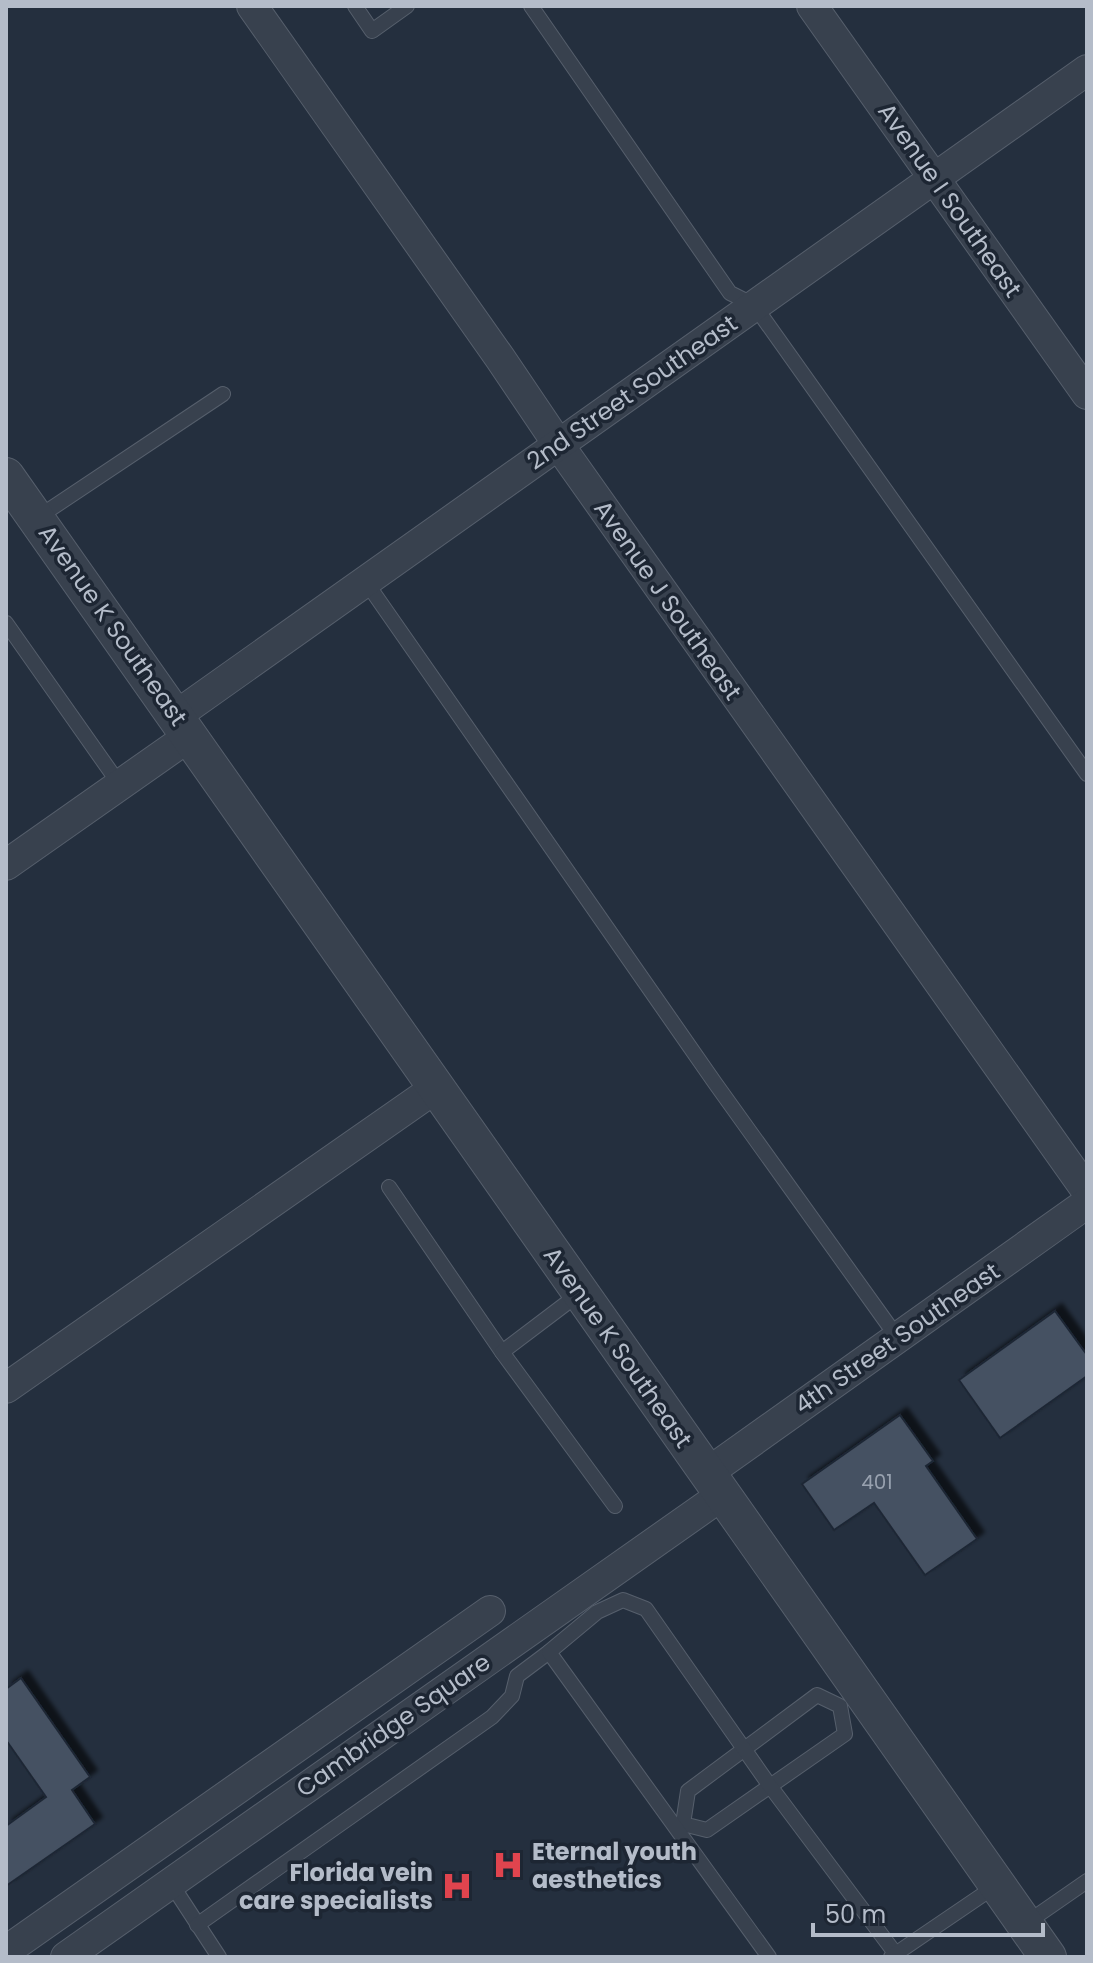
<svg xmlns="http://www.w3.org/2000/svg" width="1093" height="1963" viewBox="0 0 1093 1963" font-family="Poppins,sans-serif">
<defs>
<filter id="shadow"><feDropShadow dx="7" dy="-7" stdDeviation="2" flood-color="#0009"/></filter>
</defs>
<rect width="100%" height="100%" fill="#242f3e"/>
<!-- building -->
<g fill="#455162" stroke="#1f2835" stroke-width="2" filter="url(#shadow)">
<path d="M1055,1311L1087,1355V1376L1000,1438L959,1380Z"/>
<path d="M900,1415L933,1461L926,1466L977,1539L925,1575L874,1503L834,1530L802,1484Z"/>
<path d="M21,1678L90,1777L72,1790L95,1824L6,1886V1826L46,1797L6,1740V1689Z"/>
</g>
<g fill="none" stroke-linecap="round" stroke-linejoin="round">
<!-- service casing -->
<g stroke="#565f6c" stroke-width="16">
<g id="service">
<path d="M355,6L372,31L407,6"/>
<path d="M531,6L730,293L754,305L1087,774"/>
<path d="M37,518L223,394"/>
<path d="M366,582L715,1083L897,1337"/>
<path d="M6,623L120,785"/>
<path d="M389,1187L502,1352"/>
<path d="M580,1293L502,1352L615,1506"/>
<path d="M817,1695L840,1706L845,1734L707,1830L683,1824L688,1791Z"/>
<path d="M170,1882L219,1957"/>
<path d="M1025,1924L1087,1881"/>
<path d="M197,1925L492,1717L512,1696L517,1676L549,1652"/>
<path d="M769,1957L549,1652L597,1612L623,1600L646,1609L770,1786L898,1957"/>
<path d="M891,1957L997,1885"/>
</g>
</g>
<!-- minor casing -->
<g stroke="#565f6c" stroke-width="32">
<g id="minor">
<path d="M252,6L500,358L558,444L1087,1191"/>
<path d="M812,6L1087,394"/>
<path d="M177,715L1087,70"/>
<path d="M6,865L191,735"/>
<path d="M6,1388L437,1087"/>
<path d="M706,1474L1087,1203"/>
<path d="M6,1951L490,1611"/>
<path d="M66,1957L722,1495"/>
</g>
</g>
<!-- tertiary casing -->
<g stroke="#565f6c" stroke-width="38">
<path id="tertiary" d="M6,476L1048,1957"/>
</g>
<!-- service -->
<use href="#service" stroke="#38414e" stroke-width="14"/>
<!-- minor -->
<use href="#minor" stroke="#38414e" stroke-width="30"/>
<!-- tertiary -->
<use href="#tertiary" stroke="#38414e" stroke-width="36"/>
</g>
<!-- icons -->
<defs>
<g id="hospital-bare" transform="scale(2.4)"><path d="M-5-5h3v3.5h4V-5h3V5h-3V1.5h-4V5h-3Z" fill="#e0444e" stroke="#1d2633" stroke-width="2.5" paint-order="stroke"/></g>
</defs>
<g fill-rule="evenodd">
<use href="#hospital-bare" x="508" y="1865"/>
<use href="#hospital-bare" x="457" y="1886"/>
</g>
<g text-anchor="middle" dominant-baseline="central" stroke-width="7" stroke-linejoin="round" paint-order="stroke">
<!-- number labels -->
<g font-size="20" fill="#98a1af">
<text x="877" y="1482">401</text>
</g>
<!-- street labels -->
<g font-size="24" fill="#b4bcc9" stroke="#1d2633">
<text transform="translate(950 200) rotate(55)">Avenue I Southeast</text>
<text transform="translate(632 392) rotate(-35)">2nd Street Southeast</text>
<text transform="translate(668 600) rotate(55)">Avenue J Southeast</text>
<text transform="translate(113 625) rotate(55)">Avenue K Southeast</text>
<text transform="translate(897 1338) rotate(-35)">4th Street Southeast</text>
<text transform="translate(618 1347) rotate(55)">Avenue K Southeast</text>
<text transform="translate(393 1725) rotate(-35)">Cambridge Square</text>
</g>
<!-- poi labels -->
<g font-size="24" font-weight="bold" fill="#b4bcc9" stroke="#1d2633" text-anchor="start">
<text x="532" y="1851">Eternal youth<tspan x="532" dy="28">aesthetics</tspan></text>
<text x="433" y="1872" text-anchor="end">Florida vein<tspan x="433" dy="28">care specialists</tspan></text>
</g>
</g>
<!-- border -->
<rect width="1093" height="1963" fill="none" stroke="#b4bcc9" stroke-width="16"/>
<!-- scale -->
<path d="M813 1923v12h230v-12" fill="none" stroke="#b4bcc9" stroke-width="4"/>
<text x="825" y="1923" font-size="24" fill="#b4bcc9" stroke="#1d2633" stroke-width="6" paint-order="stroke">50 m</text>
</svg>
